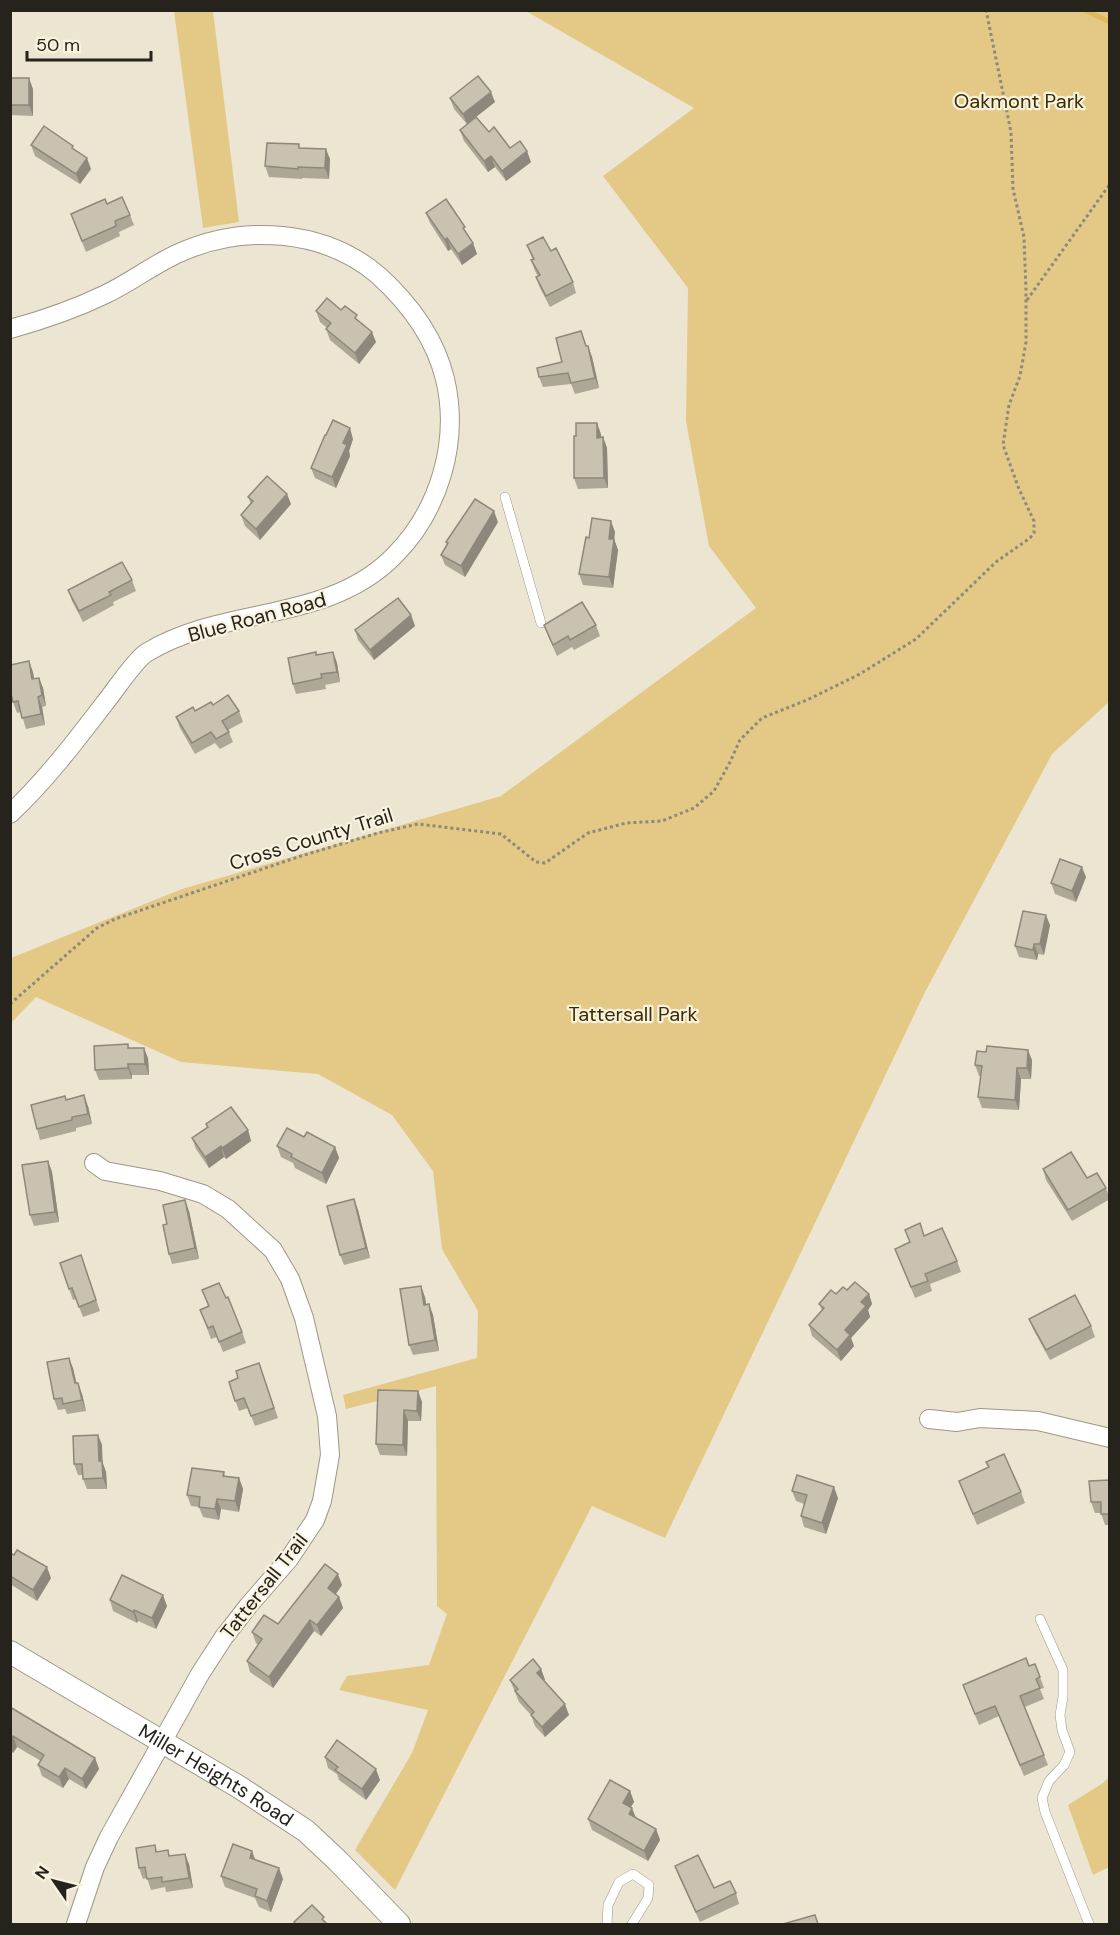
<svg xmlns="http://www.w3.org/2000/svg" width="1120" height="1935" viewBox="0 0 1120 1935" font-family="'DM Sans',sans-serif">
<rect width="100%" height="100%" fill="#ece5d2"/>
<!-- green -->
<g fill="#e3c985">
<path d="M174,11H213L239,222L203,228Z"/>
<path d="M526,11H1109V702L1052,754L925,992L665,1538L592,1506L395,1890L355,1850L412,1753L428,1710L339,1690L347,1676L429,1665L447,1614L437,1606L436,1386L346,1409L343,1395L477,1358L478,1311L442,1249L433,1171L392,1115L318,1074L181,1062L36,997L11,1023V958L182,889L501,796L756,608L709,546L686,421L688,288L603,176L694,108Z"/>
<path d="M1109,1777V1867L1093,1875L1068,1805L1103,1783Z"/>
</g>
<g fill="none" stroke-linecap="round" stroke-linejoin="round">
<!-- stream -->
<path stroke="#ddbb5c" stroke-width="5" d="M1084,10L1110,22"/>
<!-- service casing -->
<g stroke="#9e9786" stroke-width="10">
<g id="service">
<path d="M505,497L541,623"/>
<path d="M1040,1619L1063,1670V1697L1060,1715L1062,1730L1070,1752L1064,1765L1049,1781L1042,1798L1045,1812L1089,1924"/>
<path d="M607,1924L608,1905L619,1882L633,1874L649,1885L648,1898L632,1924"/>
</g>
</g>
<!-- minor casing -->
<g stroke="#9e9786" stroke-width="20">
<g id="minor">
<path d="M10,329C43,320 75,309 106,294C131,282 154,264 179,253C243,224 324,229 378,275C409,303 435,338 445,379C460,442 439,511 394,556C327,624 224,605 146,653C134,661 114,692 104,704C75,742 45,781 10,814"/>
<path d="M929,1419L957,1422L980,1418L1038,1421L1110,1438"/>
<path d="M76,1924L95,1867L109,1837L200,1674L224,1637L249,1605L289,1559L315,1520L322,1501L330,1455L327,1416L304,1318L290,1279L273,1250L228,1209L203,1194L160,1181L105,1171L94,1163"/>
</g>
</g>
<!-- tertiary casing -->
<g stroke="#9e9786" stroke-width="24">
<g id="tertiary">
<path id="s1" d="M10,1652L239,1787L306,1831L338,1861L399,1924"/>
</g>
</g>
<!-- path -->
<g stroke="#8d897b" stroke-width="3" stroke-dasharray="3 3" stroke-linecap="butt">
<path d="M1027,300L1110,184"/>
<path d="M10,1004L97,928L115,919L301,856L378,833L418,824L501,834L536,862L545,863L588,833L626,823L662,821L694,808L714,791L730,762L740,740L762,718L807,700L860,674L916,639L996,562L1030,538L1034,533V521L1019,489L1003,445L1009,405L1020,376L1026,342V290L1024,237L1013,189L1011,132L986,10"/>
</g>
<!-- service -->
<use href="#service" stroke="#fff" stroke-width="9"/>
<!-- minor -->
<use href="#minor" stroke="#fff" stroke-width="18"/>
<!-- tertiary -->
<use href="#tertiary" stroke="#fff" stroke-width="22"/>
</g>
<!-- wall -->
<g fill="#ada797">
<path d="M10,78L33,89V116L10,115Z"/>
<path d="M450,98L495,102L467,124L454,109Z"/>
<path d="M460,130L489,132L510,148L531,162L506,181L495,167L488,172L464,141Z"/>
<path d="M31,145L74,149L91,169L80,184L35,156Z"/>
<path d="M300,148L330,159L329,179L302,178V179L269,177L265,166Z"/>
<path d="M107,204L130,215L134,225L119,232L120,236L86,252L71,214Z"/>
<path d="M426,213L469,237L473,243L477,254L462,265L451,249L448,251L430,223Z"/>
<path d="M527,245L551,251L573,282L576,293L550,307L540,288L536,277L538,276L535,271L531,260H533Z"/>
<path d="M341,310L359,321L376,342L359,364L330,340L326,329L327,328L320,322L316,311Z"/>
<path d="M587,346L592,357L599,388L575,394L571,384L543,387L539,377Z"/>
<path d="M601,434V438L603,437L607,448L608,488L578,489L574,478L576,436Z"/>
<path d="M353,439L349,451L350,456L336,488L315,478L311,468Z"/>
<path d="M248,497L291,504L260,540L245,526L241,515L251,504Z"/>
<path d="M498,522L465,577L445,565L441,555L447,545L446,542Z"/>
<path d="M615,532L614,539L618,550L613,588L583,585L579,574L589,538Z"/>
<path d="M132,580L136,591L113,602L114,605L83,622L72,601L68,590Z"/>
<path d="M382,610L411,615L415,626L374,660L358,640L355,630Z"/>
<path d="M544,625H596L600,636L574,650L572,647L557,656L548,636Z"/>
<path d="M333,652L337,663L340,682L325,685L326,689L296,694L293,684Z"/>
<path d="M29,661L34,679L39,678L43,688L46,706L42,707L45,725L26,729L21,712L17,713L13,702Z"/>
<path d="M213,705L239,711L243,722L228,730L233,742L220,749L215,743L195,754L180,728L176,717L195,711Z"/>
<path d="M1086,877L1076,902L1055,894L1051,883Z"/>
<path d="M1050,925L1044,955L1038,954L1037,960L1019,957L1015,946Z"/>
<path d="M128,1044L129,1048L148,1058L149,1075H132V1079L99,1080L95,1070Z"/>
<path d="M1032,1060L1031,1079H1021L1019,1110L982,1108L978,1097L981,1076H979L975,1065Z"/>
<path d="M66,1100L88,1106L92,1124L76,1128V1131L40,1140L37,1129Z"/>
<path d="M206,1124L248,1130L251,1141L226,1159L224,1157L209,1168L196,1149L192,1138L207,1127Z"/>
<path d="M304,1137L335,1147L339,1158L326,1184L295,1168L293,1163L281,1157L277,1146Z"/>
<path d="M48,1161L52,1172L59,1222L34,1226L30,1215Z"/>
<path d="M1043,1169L1087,1178L1106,1188L1110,1199L1072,1221L1046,1180Z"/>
<path d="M358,1210L370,1258L344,1265L340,1255Z"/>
<path d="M189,1211L199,1259L172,1264L169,1254L167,1224Z"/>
<path d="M905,1230L924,1236L957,1261L961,1272L930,1284L932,1291L915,1298L895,1249L910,1242Z"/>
<path d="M81,1255L100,1311L83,1317L76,1299L73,1300L60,1263Z"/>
<path d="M202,1290L226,1298L242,1332L246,1343L223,1352L217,1337L211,1339L200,1310L208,1306Z"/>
<path d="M847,1290L869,1294L872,1304L868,1310L870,1317L851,1338L854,1346L841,1361L812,1336L809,1325L822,1310L819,1304L836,1294Z"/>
<path d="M425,1297L426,1304H429L433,1315L439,1351L413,1355L409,1345Z"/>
<path d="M1029,1319L1091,1326L1095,1337L1050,1360L1033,1329Z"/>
<path d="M259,1363L278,1418L255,1426L248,1408L239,1411L229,1382L238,1378Z"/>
<path d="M73,1368L76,1383L82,1394L86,1411L67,1414L65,1409L58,1410L54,1399Z"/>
<path d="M418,1391L422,1402L421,1421H408L407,1456L380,1455L376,1444Z"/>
<path d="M98,1435L102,1445V1461L106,1472L107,1489H87L83,1479V1475H78L74,1464Z"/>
<path d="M986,1462L1021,1492L1025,1503L977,1525L959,1481L989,1468Z"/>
<path d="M224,1472L225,1476L239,1478L243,1489L239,1512L221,1509L219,1520L203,1517L199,1507L191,1506L187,1495Z"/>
<path d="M1110,1480V1525H1105L1101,1513H1095L1091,1502Z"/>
<path d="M792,1491L838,1498L826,1534L804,1527L801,1516L804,1504L796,1501Z"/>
<path d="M10,1553L51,1578L37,1601L10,1584Z"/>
<path d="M342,1585L336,1594L339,1597L343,1608L321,1636L314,1631L273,1688L250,1672L247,1661L258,1645L256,1643L252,1632L278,1624Z"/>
<path d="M110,1600L167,1606L156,1629L138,1621L137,1623L113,1611Z"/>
<path d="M1035,1664L1044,1688L1040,1689L1044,1699L1025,1707L1048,1765L1024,1776L999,1716L979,1725L963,1685Z"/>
<path d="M541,1669L545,1680L544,1681L569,1715L545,1737L535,1726L531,1715L519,1702L510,1680Z"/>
<path d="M10,1707L95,1758L99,1769L86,1789L69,1779L63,1788L42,1776L38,1765L41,1761L17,1747L13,1753L10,1751Z"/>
<path d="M325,1757L380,1780L366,1800L339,1780L337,1774L328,1768Z"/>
<path d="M630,1791L634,1802L631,1807L636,1818L656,1829L660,1840L648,1861L592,1830L588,1819Z"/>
<path d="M155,1845L157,1852L189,1864L193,1888L166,1892L165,1887L151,1890L147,1878L143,1879L139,1868Z"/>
<path d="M252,1851L255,1860L283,1879L271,1912L259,1907L255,1898L225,1887L221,1876Z"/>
<path d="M675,1866L714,1888L736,1893L739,1904L700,1922L679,1877Z"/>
</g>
<!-- shaded-wall -->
<g fill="#8d887b">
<path d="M29,78L33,89V116L29,105Z"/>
<path d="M491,92L495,102L467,124L463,114Z"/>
<path d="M326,149L330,159L329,179L325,168Z"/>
<path d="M527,151L531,162L506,181L502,171Z"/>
<path d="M491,156L495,167L488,172L484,161Z"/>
<path d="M87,158L91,169L80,184L76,174Z"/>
<path d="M447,238L451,249L448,251L445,240Z"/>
<path d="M473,243L477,254L462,265L458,254Z"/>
<path d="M372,332L376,342L359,364L355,353Z"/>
<path d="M588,346L592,357L599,388L595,378Z"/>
<path d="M597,423L601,434V448L597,438Z"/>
<path d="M350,428L353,439L349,451L350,456L336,488L332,477L343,443Z"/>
<path d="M603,437L607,448L608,488L604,478Z"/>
<path d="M287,494L291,504L260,540L256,529Z"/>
<path d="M494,511L498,522L465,577L461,566Z"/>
<path d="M611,521L615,532L614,539L618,550L613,588L609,577V539Z"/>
<path d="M411,615L415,626L374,660L370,650Z"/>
<path d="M333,652L337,663L340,682L337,672Z"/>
<path d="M29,661L33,672L36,690L32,679Z"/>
<path d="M39,678L43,688L46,706L42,695Z"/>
<path d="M38,697L42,707L45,725L41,714Z"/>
<path d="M1082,867L1086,877L1076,902L1072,891Z"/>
<path d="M1046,915L1050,925L1044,955L1040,944Z"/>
<path d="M1034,944L1038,954L1037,960L1033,950Z"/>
<path d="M144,1048L148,1058L149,1075L145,1064Z"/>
<path d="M1028,1050L1032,1060L1031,1079L1027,1068Z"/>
<path d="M128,1064L132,1075V1079L128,1068Z"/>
<path d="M1017,1068L1021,1079L1019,1110L1015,1100Z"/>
<path d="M84,1095L88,1106L92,1124L88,1114Z"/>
<path d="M248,1130L251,1141L226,1159L222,1148Z"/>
<path d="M221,1146L224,1157L209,1168L205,1157Z"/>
<path d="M335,1147L339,1158L326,1184L322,1173Z"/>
<path d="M48,1161L52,1172L59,1222L55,1212Z"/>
<path d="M354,1199L358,1210L370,1258L366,1248Z"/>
<path d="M185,1200L189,1211L199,1259L195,1248Z"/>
<path d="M421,1286L425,1297L428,1316L424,1305Z"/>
<path d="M869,1294L872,1304L868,1310L870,1317L851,1338L854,1346L841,1361L837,1350L845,1330L861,1302Z"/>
<path d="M429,1304L433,1315L439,1351L435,1340Z"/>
<path d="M69,1358L73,1368L79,1394L75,1383Z"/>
<path d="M78,1383L82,1394L86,1411L82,1400Z"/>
<path d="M418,1391L422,1402L421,1421L417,1411Z"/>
<path d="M404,1410L408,1421L407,1456L403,1445Z"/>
<path d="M98,1435L102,1445L103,1472L99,1461Z"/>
<path d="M102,1461L106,1472L107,1489L103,1478Z"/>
<path d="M239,1478L243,1489L239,1512L235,1501Z"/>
<path d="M834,1487L838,1498L826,1534L822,1523Z"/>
<path d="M217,1499L221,1509L219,1520L215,1509Z"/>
<path d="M47,1567L51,1578L37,1601L33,1590Z"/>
<path d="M338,1574L342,1585L332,1599L328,1588Z"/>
<path d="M163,1595L167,1606L156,1629L152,1618Z"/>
<path d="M339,1597L343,1608L321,1636L317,1625Z"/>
<path d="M134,1610L138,1621L137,1623L133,1612Z"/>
<path d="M310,1620L314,1631L273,1688L269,1677Z"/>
<path d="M541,1669L545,1680L540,1684L537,1673Z"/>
<path d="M565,1704L569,1715L545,1737L542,1727Z"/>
<path d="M13,1736L17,1747L13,1753L10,1745V1740Z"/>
<path d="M95,1758L99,1769L86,1789L82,1779Z"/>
<path d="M65,1768L69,1779L63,1788L59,1777Z"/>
<path d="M376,1769L380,1780L366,1800L362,1789Z"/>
<path d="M630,1791L634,1802L627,1813L623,1803Z"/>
<path d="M632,1808L636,1818L629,1814Z"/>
<path d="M656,1829L660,1840L648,1861L644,1851Z"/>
<path d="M252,1851L256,1862L250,1858Z"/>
<path d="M185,1854L189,1864L193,1888L189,1878Z"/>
<path d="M279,1868L283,1879L271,1912L267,1901Z"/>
</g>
<!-- building -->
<g fill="#c9c2b0" stroke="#8d887b" stroke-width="1.5">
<path d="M478,76L491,92L463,114L450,98Z"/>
<rect x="10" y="78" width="19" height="27"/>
<path d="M476,117L489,132L494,127L510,148L520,141L527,151L502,171L491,156L484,161L460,130Z"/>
<path d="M44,126L73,146L72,148L87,158L76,174L31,145Z"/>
<path d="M267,143L299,144V148L326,149L325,168L298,167V169L265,166Z"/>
<path d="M122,197L130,215L115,221L116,226L82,241L71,214L105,199L107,204Z"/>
<path d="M446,199L465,227L463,228L473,243L458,254L447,238L445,240L426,213Z"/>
<path d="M543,237L551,251L556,248L573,282L546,296L536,277L540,275L531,260L534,259L527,245Z"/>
<path d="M327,298L341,310L345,306L357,315L355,318L372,332L355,353L326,329L331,323L316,311Z"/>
<path d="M581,331L586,346H588L595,378L571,383L568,373L539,377L537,368L562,362L556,338Z"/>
<path d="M333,420L350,428L343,443L347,445L332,477L311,468L325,435H326Z"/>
<path d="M576,423H597V438L603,437L604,478H574V436H576Z"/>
<path d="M267,476L287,494L256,529L241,515L253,501L248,497Z"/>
<path d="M475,499L494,511L461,566L441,555L448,543L446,542Z"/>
<path d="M592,518L611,521L609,539H614L609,577L579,574L586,537L589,538Z"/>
<path d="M122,562L132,580L109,592L111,595L79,611L68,590Z"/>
<path d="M398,598L411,615L370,650L355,630Z"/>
<path d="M582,602L596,625L570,640L568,636L553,645L544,625Z"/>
<path d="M316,652V655L333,652L337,672L321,674L322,678L293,684L288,658Z"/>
<path d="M29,661L32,679L39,678L42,695L38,697L41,714L22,718L18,701L13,702L10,690V665Z"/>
<path d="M228,695L239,711L222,721L229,732L216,739L211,732L192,743L176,717L193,707L195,711L211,702L213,705Z"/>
<path d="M1060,859L1082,867L1072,891L1051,883Z"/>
<path d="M1023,911L1046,915L1040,944H1034L1033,950L1015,946Z"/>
<path d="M128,1044V1048H144L145,1064H128V1068L95,1070L94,1046Z"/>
<path d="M987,1046L1028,1050L1027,1068H1017L1015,1100L978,1097L982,1066L975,1065L977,1051L986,1052Z"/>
<path d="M84,1095L88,1114L72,1117V1120L37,1129L31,1105L65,1096L66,1100Z"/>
<path d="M231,1107L248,1130L222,1148L221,1146L205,1157L192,1138L208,1127L206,1124Z"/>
<path d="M287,1128L304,1137L307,1132L335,1147L322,1173L291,1157L292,1154L277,1146Z"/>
<path d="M1071,1152L1087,1178L1097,1173L1106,1188L1068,1210L1043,1169Z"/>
<path d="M48,1161L55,1212L30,1215L22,1165Z"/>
<path d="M354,1199L366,1248L340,1255L327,1206Z"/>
<path d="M185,1200L195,1248L169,1254L163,1225L167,1224L163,1205Z"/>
<path d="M920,1223L924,1236L942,1228L957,1261L925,1274L928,1281L911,1287L895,1249L910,1242L905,1230Z"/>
<path d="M81,1255L96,1300L79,1307L72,1288L69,1289L60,1263Z"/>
<path d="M855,1282L869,1294L861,1302L866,1306L845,1330L850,1335L837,1350L809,1325L824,1308L819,1304L831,1290L836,1294L843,1287L847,1290Z"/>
<path d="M219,1283L226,1298L228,1297L242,1332L219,1342L213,1326L208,1328L200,1310L209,1306L202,1290Z"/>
<path d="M421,1286L424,1305L429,1304L435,1340L409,1345L400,1289Z"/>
<path d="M1075,1295L1091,1326L1046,1350L1029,1319Z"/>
<path d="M69,1358L75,1383H78L82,1400L63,1404L62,1398L54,1399L47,1362Z"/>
<path d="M259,1363L274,1408L251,1416L244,1398L235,1401L229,1382L238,1378L236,1371Z"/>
<path d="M378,1390L418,1391L417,1411L404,1410L403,1445L376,1444Z"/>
<path d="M98,1435L99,1461H102L103,1478L83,1479L82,1464H74L73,1436Z"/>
<path d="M1004,1454L1021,1492L973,1514L959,1481L989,1467L986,1462Z"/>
<path d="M192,1468L224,1472L223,1476L239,1478L235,1501L217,1499L215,1509L199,1507L200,1497L187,1495Z"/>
<path d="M797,1475L834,1487L822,1523L801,1516L807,1495L792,1491Z"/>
<path d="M1110,1480V1514H1101V1502H1091L1089,1481Z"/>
<path d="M17,1550L47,1567L33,1590L10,1576V1553L14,1555Z"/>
<path d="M325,1564L338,1574L328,1588L339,1597L317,1625L310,1620L269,1677L247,1661L262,1639L252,1632L264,1615L278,1624Z"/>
<path d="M122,1575L163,1595L152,1618L134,1610L133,1612L110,1600Z"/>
<path d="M1026,1658L1029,1666L1035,1664L1040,1677L1036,1679L1040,1688L1020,1696L1044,1755L1020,1765L995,1706L975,1714L963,1685Z"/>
<path d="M533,1659L541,1669L537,1673L565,1704L542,1727L531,1715L534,1712L515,1691L518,1689L510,1680Z"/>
<path d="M10,1707L95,1758L82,1779L65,1768L59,1777L38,1765L44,1755L13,1736L10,1740Z"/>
<path d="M337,1740L376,1769L362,1789L335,1770L338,1767L325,1757Z"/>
<path d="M610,1780L630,1791L623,1803L632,1808L629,1814L656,1829L644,1851L588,1819Z"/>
<path d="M233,1844L252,1851L250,1858L279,1868L267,1901L255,1896L257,1889L221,1876Z"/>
<path d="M155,1845L156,1852L168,1850L169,1856L185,1854L189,1878L162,1882V1877L147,1879L145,1867L139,1868L136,1848Z"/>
<path d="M698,1855L714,1888L730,1881L736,1893L696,1912L675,1866Z"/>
<path d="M312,1905L324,1917L322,1919L327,1924H296L294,1922Z"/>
<path d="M815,1915L818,1924H783Z"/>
</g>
<g text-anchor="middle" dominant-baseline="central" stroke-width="4.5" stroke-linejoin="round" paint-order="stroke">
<!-- park labels -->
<g font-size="20" fill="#3b2d02" stroke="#f9f2df">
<text x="1019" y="101">Oakmont Park</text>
<text x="633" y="1014">Tattersall Park</text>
</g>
<!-- street labels -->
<g font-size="20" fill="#25231c" stroke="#f9f2df">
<text transform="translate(257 617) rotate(-15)">Blue Roan Road</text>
<text transform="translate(311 839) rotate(-17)">Cross County Trail</text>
<text transform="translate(264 1586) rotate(-52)">Tattersall Trail</text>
<text stroke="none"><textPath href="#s1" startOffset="240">Miller Heights Road</textPath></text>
</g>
</g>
<!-- border -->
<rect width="1120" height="1935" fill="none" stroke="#25231c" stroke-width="24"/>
<!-- north arrow -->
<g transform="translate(54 1881) rotate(305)" stroke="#f9f2df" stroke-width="4.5" paint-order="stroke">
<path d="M0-4.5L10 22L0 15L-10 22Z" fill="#25231c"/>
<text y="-9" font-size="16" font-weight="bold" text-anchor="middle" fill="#25231c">N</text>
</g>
<!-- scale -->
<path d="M27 51v9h124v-9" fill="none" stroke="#25231c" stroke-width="3"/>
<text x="36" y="51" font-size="18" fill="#25231c" stroke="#f9f2df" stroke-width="4.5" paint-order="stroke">50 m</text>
</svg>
